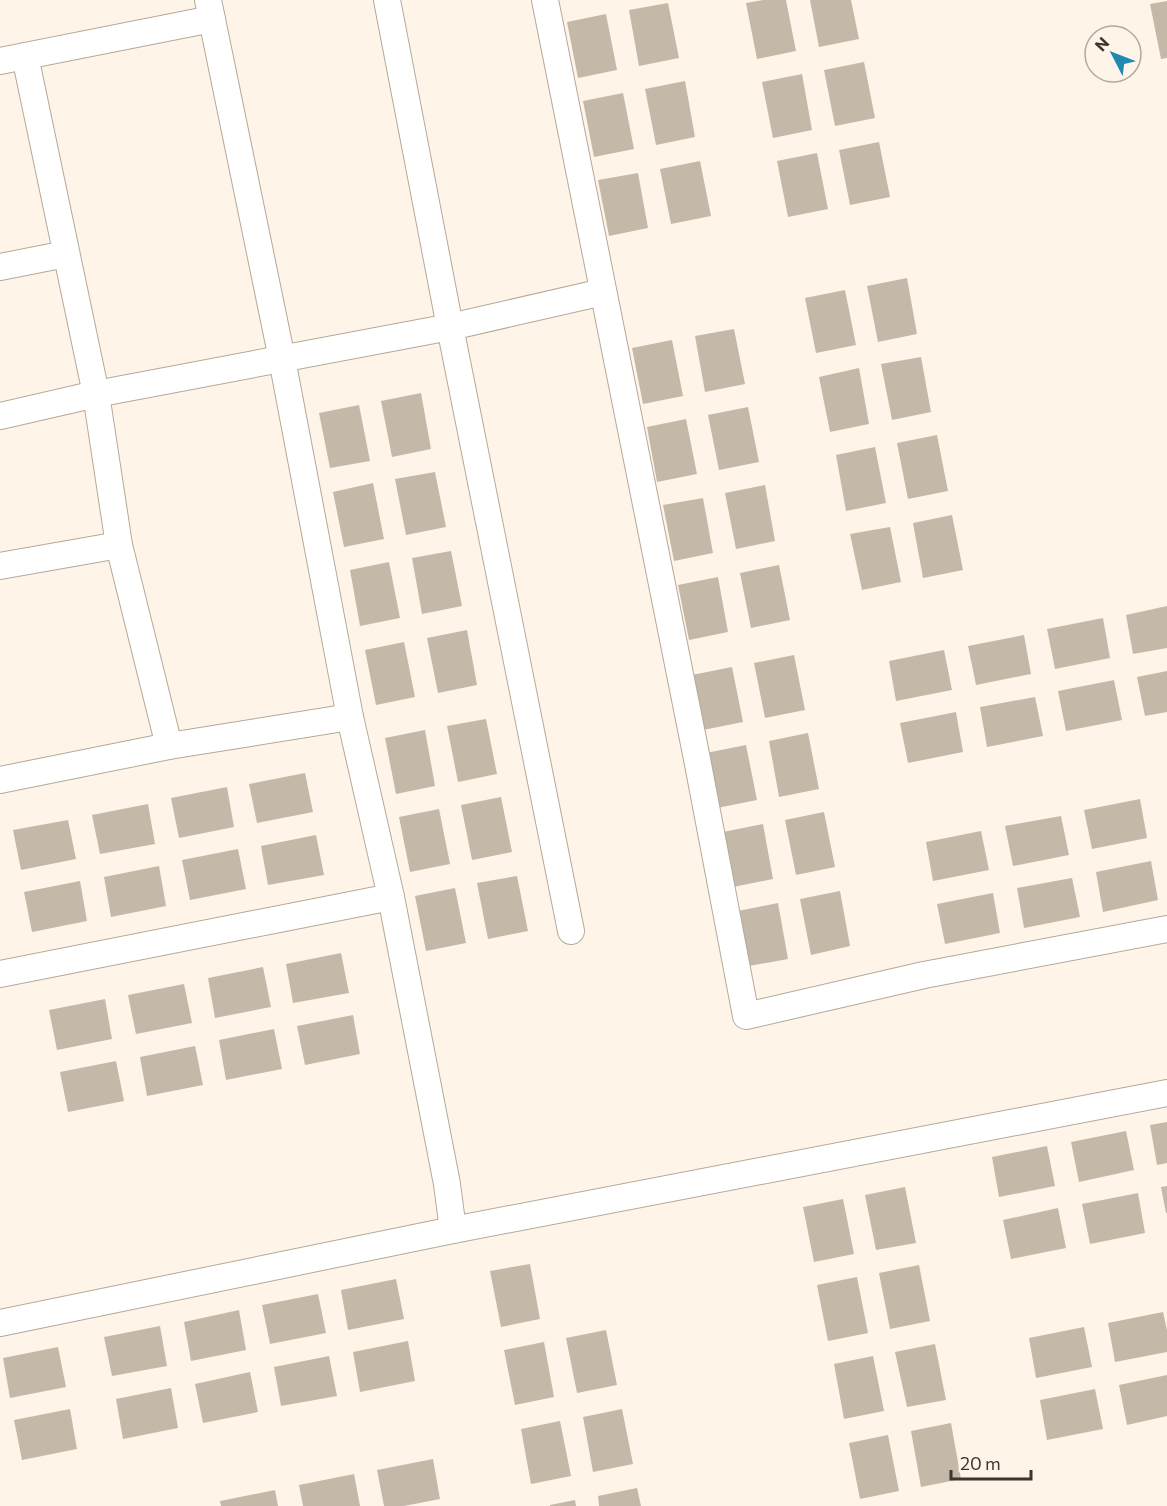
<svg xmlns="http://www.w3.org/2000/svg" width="1167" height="1506" viewBox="0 0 1167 1506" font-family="Commissioner,sans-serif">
<rect width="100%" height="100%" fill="#fef5e8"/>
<!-- building -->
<g fill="#c4b9a9">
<path d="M763,0H786L796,51L757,59L746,3Z"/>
<path d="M810,0H851L859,39L819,47Z"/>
<path d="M1167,1V58L1161,59L1150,4Z"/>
<path d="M668,3L679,58L639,66L629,10Z"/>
<path d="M606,14L617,70L578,78L567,22Z"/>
<path d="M864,62L875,118L835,126L824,70Z"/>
<path d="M802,74L812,130L773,138L762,82Z"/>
<path d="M685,81L695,137L656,145L645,89Z"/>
<path d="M623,93L634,149L594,157L583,101Z"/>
<path d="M879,142L890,197L850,205L839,150Z"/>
<path d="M817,153L828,209L788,217L777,161Z"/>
<path d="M700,161L711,216L671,224L660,169Z"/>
<path d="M638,173L648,228L609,236L598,180Z"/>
<path d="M907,278L917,334L878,342L867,286Z"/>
<path d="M845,290L856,345L816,353L805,298Z"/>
<path d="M734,329L745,384L705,392L695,336Z"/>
<path d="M672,340L683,396L643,404L632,348Z"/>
<path d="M921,357L931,412L892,420L881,364Z"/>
<path d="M859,368L869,424L830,432L819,377Z"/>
<path d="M421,393L431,449L392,457L381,401Z"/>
<path d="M359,405L370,461L330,468L319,413Z"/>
<path d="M748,407L759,462L719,470L708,415Z"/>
<path d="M686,419L697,474L657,482L647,427Z"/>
<path d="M937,435L948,491L908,499L897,443Z"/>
<path d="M875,447L886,503L846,511L836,455Z"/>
<path d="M435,472L446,527L406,535L395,479Z"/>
<path d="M373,483L384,539L344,547L333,492Z"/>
<path d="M765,485L775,541L736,549L725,493Z"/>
<path d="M703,498L713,553L674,561L663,505Z"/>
<path d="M952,515L963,570L923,578L913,523Z"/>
<path d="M890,527L901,582L862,590L850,534Z"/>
<path d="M451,551L462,606L422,614L412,558Z"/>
<path d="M389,562L400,618L360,626L350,570Z"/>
<path d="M779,565L790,620L751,628L740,573Z"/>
<path d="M718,577L728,632L689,640L678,585Z"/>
<path d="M1167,606V648L1133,654L1126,615Z"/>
<path d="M1103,618L1110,658L1055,669L1047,629Z"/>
<path d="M467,630L477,685L438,693L427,638Z"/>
<path d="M1024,635L1031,674L976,685L968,646Z"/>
<path d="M404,642L415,697L376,705L365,650Z"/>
<path d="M944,650L952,690L896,701L889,661Z"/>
<path d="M794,655L805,710L765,718L754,663Z"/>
<path d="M732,667L743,722L703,730L692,675Z"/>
<path d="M1167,671V712L1145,716L1137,677Z"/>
<path d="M1114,680L1122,720L1066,731L1058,691Z"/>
<path d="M1035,697L1043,736L987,747L980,707Z"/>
<path d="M956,712L963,752L908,763L900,723Z"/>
<path d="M486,719L497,774L458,782L447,726Z"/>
<path d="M425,730L435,786L396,794L385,738Z"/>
<path d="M808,733L819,789L779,797L769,741Z"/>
<path d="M746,745L757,800L717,808L706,753Z"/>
<path d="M305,773L313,812L257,823L249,784Z"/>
<path d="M227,787L234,827L179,838L171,798Z"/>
<path d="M501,797L512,852L472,860L461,805Z"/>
<path d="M1140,799L1147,838L1092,849L1084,810Z"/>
<path d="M148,804L155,844L100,854L92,815Z"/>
<path d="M439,809L450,864L410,872L399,817Z"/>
<path d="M824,812L835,867L796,875L785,820Z"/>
<path d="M1061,816L1069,855L1013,866L1005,826Z"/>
<path d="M68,820L76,859L21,870L13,830Z"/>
<path d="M763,824L773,879L733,887L723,832Z"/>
<path d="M981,831L989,870L933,881L926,842Z"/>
<path d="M316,835L324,875L268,885L261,846Z"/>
<path d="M238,849L246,889L190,900L182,860Z"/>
<path d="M1151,861L1158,900L1103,912L1096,872Z"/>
<path d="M159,866L166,906L111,917L104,877Z"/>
<path d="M517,876L528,931L488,939L477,883Z"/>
<path d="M1072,878L1080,917L1024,928L1017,888Z"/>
<path d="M80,881L87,921L32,932L24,892Z"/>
<path d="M455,888L466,943L426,951L415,896Z"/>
<path d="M840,891L850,946L811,955L800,899Z"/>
<path d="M993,893L1000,933L945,944L937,904Z"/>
<path d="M778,903L788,959L749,966L738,911Z"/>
<path d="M341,953L349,993L293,1003L286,964Z"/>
<path d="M263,967L271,1007L215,1018L208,978Z"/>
<path d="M184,984L192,1023L136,1034L128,995Z"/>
<path d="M105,999L112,1039L57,1050L49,1010Z"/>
<path d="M353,1015L360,1054L305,1065L297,1026Z"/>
<path d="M274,1029L282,1069L226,1080L219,1040Z"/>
<path d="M195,1046L203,1085L147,1096L140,1057Z"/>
<path d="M116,1061L124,1101L68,1112L60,1072Z"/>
<path d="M1167,1122V1163L1157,1165L1150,1125Z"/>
<path d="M1126,1131L1134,1170L1079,1182L1071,1142Z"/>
<path d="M1047,1146L1055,1186L999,1197L992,1157Z"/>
<path d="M1167,1186V1213H1166L1161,1187Z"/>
<path d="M905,1187L916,1243L876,1250L865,1195Z"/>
<path d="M1138,1193L1145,1233L1090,1244L1082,1204Z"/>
<path d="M843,1199L854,1254L814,1262L803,1207Z"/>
<path d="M1058,1208L1066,1248L1011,1259L1003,1220Z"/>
<path d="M530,1264L540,1319L501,1327L490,1271Z"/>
<path d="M919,1265L930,1321L890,1329L879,1273Z"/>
<path d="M857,1277L868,1333L828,1341L817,1285Z"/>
<path d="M396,1279L404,1319L348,1330L341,1290Z"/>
<path d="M318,1294L326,1333L270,1344L262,1305Z"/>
<path d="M239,1310L246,1350L191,1361L184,1322Z"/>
<path d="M1163,1312L1167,1330V1352L1115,1362L1108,1323Z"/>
<path d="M160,1326L167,1366L112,1376L104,1337Z"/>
<path d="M1084,1327L1092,1367L1036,1378L1029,1338Z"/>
<path d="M606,1330L617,1385L577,1393L566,1338Z"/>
<path d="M408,1341L415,1381L360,1392L353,1352Z"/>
<path d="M544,1342L554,1397L515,1405L504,1350Z"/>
<path d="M935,1344L946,1400L907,1407L895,1352Z"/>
<path d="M58,1347L66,1387L10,1398L3,1358Z"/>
<path d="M329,1356L337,1396L281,1406L274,1367Z"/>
<path d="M873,1356L884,1411L844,1419L834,1364Z"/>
<path d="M250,1372L258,1412L203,1423L195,1384Z"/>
<path d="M1167,1375V1416L1127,1425L1119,1385Z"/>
<path d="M171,1388L178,1428L123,1439L116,1399Z"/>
<path d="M1095,1389L1103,1429L1047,1440L1040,1400Z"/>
<path d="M70,1409L77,1449L22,1460L14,1420Z"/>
<path d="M622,1409L633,1464L593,1472L583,1417Z"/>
<path d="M560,1421L571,1476L531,1484L521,1429Z"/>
<path d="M951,1423L961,1479L921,1487L911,1431Z"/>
<path d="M888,1435L899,1491L860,1499L849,1443Z"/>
<path d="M433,1459L440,1499L404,1506H384L377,1470Z"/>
<path d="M354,1474L360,1506H303L299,1485Z"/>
<path d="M637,1488L641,1506H599L598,1496Z"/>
<path d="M275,1490L278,1506H221L220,1501Z"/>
<path d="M575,1500L576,1506H550V1505Z"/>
</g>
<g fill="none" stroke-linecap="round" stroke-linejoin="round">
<!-- minor casing -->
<g stroke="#b4a999" stroke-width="28">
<g id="minor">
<path d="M208,0L282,359L350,717L391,897L447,1184L453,1230"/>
<path d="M387,0L450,327L571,931"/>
<path d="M545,0L697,759L746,1016L924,975L1167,929"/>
<path d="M25,56L96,394L119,545L169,746"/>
<path d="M0,61L212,19"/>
<path d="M0,267L66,254"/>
<path d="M0,416L96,394L450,327L603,292"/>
<path d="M0,566L119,545"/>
<path d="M0,780L169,746L350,717"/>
<path d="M0,974L391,897"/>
<path d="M0,1323L453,1230L1167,1093"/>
</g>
</g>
<!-- minor -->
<use href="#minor" stroke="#fff" stroke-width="26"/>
</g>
<!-- north arrow -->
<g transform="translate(1113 54) rotate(312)"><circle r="28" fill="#fef5e8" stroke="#b0a99e" stroke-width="1.5"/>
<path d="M0-4.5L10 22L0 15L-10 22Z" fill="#2089b1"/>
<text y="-9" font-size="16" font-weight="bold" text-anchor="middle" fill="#3a3630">N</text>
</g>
<!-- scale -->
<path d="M951 1470v9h80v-9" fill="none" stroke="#3a3630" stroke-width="3"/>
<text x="960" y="1470" font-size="18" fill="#3a3630" stroke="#fef5e8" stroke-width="4.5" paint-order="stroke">20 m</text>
</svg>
